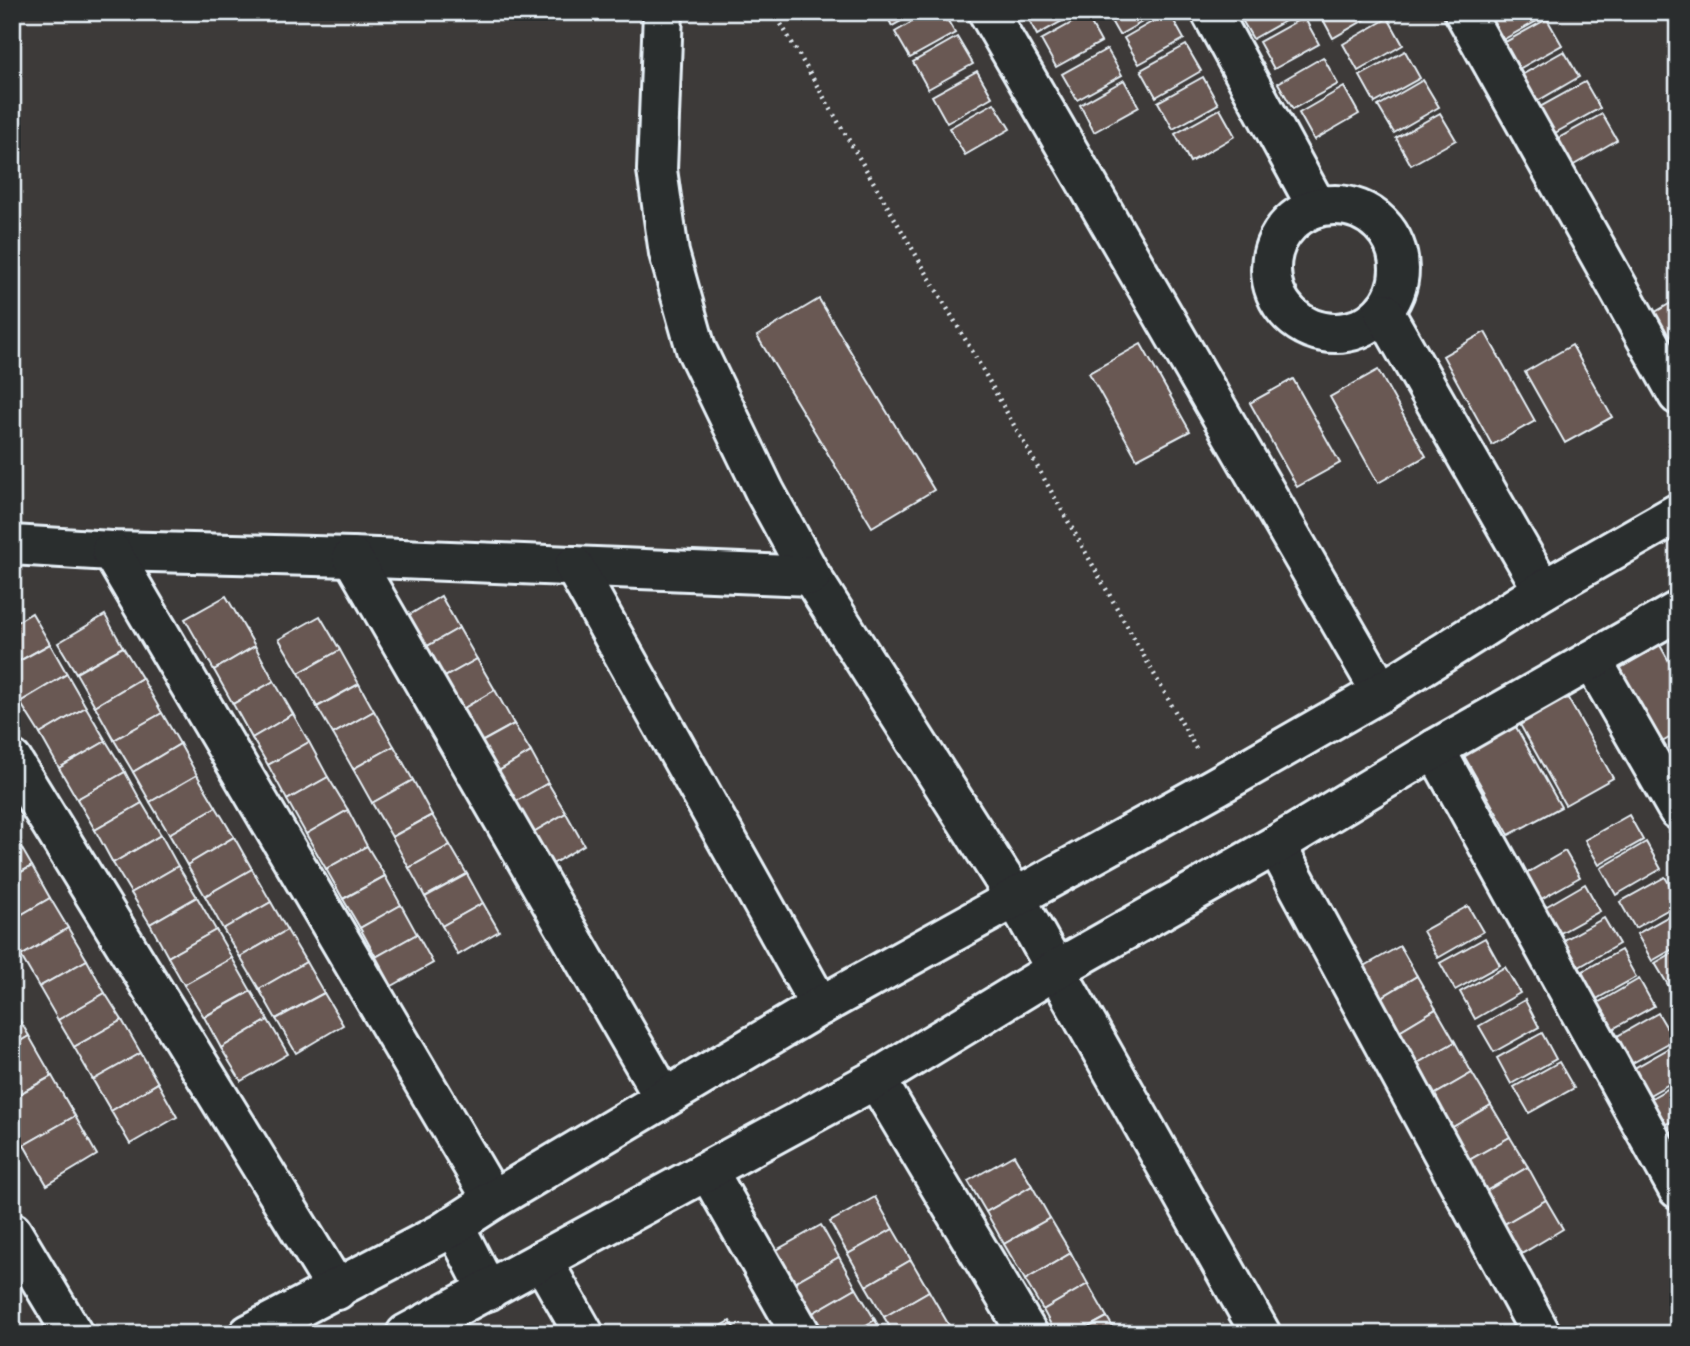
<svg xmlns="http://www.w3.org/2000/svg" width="1690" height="1346" viewBox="0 0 1690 1346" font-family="Caveat,sans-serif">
<rect width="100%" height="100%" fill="#3d3a39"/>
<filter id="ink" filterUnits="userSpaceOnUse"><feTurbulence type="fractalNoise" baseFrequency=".0143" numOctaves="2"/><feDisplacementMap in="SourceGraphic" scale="14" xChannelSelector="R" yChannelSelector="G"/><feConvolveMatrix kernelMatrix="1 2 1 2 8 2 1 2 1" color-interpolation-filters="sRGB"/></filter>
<g filter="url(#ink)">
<!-- building -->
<g fill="#695852" stroke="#e8f1f8" stroke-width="2">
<path d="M885,12H917L892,26Z"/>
<path d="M929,12H943L955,33L910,58L895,32Z"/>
<path d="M1025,12H1078L1037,35Z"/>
<path d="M1106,12H1160L1119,35Z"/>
<path d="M1169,12L1184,39L1139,64L1124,38Z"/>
<path d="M1296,12L1297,14L1253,39L1238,13Z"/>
<path d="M1319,12H1378L1333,38Z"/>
<path d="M1490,12H1541L1544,17L1499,42L1484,16Z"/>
<path d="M1086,15L1101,42L1056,67L1041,40Z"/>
<path d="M1304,17L1319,44L1274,69L1259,42Z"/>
<path d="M1388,18L1403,45L1358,71L1343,44Z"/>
<path d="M1547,19L1562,45L1517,70L1502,44Z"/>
<path d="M957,37L973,64L928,89L913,62Z"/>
<path d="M1186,45L1201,71L1156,97L1141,70Z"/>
<path d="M1107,49L1122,75L1077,100L1062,74Z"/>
<path d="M1405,51L1420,78L1375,103L1360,76Z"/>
<path d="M1564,51L1579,77L1534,103L1520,76Z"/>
<path d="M1323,57L1338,84L1293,109L1278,83Z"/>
<path d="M977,71L992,97L947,123L932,96Z"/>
<path d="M1203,77L1218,104L1173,129L1158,102Z"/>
<path d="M1124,80L1139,107L1094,132L1080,105Z"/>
<path d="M1423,80L1439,107L1394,133L1378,106Z"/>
<path d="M1585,82L1600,108L1555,133L1540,107Z"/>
<path d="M1344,87L1359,114L1314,140L1299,113Z"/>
<path d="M994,103L1010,129L965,155L949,128Z"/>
<path d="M1220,109L1235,136L1190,162L1175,134Z"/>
<path d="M1440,113L1456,140L1411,165L1396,138Z"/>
<path d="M1602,114L1617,140L1572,166L1557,139Z"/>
<path d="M819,299L934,490L872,527L757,336Z"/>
<path d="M1678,299V381L1643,319Z"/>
<path d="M1485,332L1535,421L1492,445L1443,356Z"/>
<path d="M1141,344L1190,431L1137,459L1089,373Z"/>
<path d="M1572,345L1612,417L1565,443L1525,372Z"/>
<path d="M1378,370L1426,456L1378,483L1330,397Z"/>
<path d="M1293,379L1340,463L1297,487L1250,403Z"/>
<path d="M226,596L255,646L214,670L185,619Z"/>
<path d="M441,596L459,628L419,651L401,620Z"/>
<path d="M32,613L50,644L12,665V625Z"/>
<path d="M105,615L123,647L76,673L58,643Z"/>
<path d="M320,616L340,650L299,673L279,639Z"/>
<path d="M1678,624V654L1665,631Z"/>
<path d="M459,628L477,659L436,682L419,651Z"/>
<path d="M1653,633L1678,677V733L1655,746L1606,660Z"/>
<path d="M50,644L67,674L20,702L12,688V665Z"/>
<path d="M255,646L274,681L233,704L214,670Z"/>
<path d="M123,647L142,678L95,706L76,673Z"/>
<path d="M340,650L359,684L317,707L299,673Z"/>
<path d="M477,659L495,690L454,714L436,682Z"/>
<path d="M67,674L86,707L40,734L20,702Z"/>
<path d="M142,678L162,713L114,740L95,706Z"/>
<path d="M274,681L293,714L252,738L233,704Z"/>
<path d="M359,684L374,711L333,734L317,707Z"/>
<path d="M1561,686L1613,778L1565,805L1513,712Z"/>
<path d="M495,690L514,724L474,746L454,714Z"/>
<path d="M86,707L106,741L59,768L40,734Z"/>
<path d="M374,711L394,746L353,769L333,734Z"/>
<path d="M1507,711L1561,807L1509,835L1455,740Z"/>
<path d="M162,713L180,744L133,772L114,740Z"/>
<path d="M293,714L309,742L268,765L252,738Z"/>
<path d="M514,724L531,752L490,776L474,746Z"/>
<path d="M106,741L125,772L77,799L59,768Z"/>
<path d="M309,742L328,777L287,800L268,765Z"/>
<path d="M180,744L197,775L150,802L133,772Z"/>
<path d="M394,746L413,780L372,803L353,769Z"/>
<path d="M531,752L548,783L508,806L490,776Z"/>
<path d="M125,772L142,803L95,830L77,799Z"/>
<path d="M197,775L216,807L169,834L150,802Z"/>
<path d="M328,777L348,810L306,834L287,800Z"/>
<path d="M413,780L432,815L392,837L372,803Z"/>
<path d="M548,783L566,813L525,837L508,806Z"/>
<path d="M142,803L161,835L113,863L95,830Z"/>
<path d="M216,807L234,837L187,865L169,834Z"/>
<path d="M348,810L367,846L326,869L306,834Z"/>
<path d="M566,813L584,845L544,869L525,837Z"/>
<path d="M432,815L450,845L409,868L392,837Z"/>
<path d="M1629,815L1643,840L1599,865L1585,840Z"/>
<path d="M14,835L32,866L12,877V836Z"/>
<path d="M161,835L178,866L131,893L113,863Z"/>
<path d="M234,837L252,869L205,896L187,865Z"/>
<path d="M1646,842L1661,869L1616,895L1601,868Z"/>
<path d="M450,845L467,874L425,897L409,868Z"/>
<path d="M367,846L385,876L343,899L326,869Z"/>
<path d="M1565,851L1580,877L1536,902L1522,876Z"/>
<path d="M32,866L50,898L12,920V877Z"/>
<path d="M178,866L197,897L150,924L131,893Z"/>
<path d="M252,869L271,902L223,929L205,896Z"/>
<path d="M467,874L483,903L442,926L425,897Z"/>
<path d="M385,876L401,905L360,928L343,899Z"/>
<path d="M1665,877L1678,898V904L1635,928L1620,902Z"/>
<path d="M1585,884L1600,911L1555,936L1540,910Z"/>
<path d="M197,897L216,930L168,957L150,924Z"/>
<path d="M50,898L68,928L21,956L12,940V920Z"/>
<path d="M271,902L287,930L240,957L223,929Z"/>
<path d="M483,903L499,931L458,955L442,926Z"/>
<path d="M401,905L417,934L376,957L360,928Z"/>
<path d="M1468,906L1483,932L1438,958L1423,931Z"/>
<path d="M1678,911V946L1652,961L1637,934Z"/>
<path d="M1604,918L1619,944L1574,970L1559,943Z"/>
<path d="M68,928L87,960L39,987L21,956Z"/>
<path d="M216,930L232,958L184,985L168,957Z"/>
<path d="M287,930L306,962L259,989L240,957Z"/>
<path d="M417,934L433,963L392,986L376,957Z"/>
<path d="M1485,938L1500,965L1455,990L1440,963Z"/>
<path d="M1400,946L1417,976L1372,1003L1354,972Z"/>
<path d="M1621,950L1636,977L1591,1002L1576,975Z"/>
<path d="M1678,950V986L1671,990L1655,963Z"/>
<path d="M232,958L251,991L204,1017L184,985Z"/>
<path d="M87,960L105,993L58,1020L39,987Z"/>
<path d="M306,962L324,993L276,1019L259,989Z"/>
<path d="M1505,967L1520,993L1475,1019L1460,992Z"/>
<path d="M1417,976L1436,1009L1391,1036L1372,1003Z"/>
<path d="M1639,979L1654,1006L1609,1031L1594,1005Z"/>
<path d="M251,991L268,1020L221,1048L204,1017Z"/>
<path d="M105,993L122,1020L74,1047L58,1020Z"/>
<path d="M324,993L343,1025L296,1053L276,1019Z"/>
<path d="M1525,1000L1539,1027L1494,1052L1479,1026Z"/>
<path d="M12,1007L29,1036L12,1046Z"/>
<path d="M1436,1009L1455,1042L1409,1068L1391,1036Z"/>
<path d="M1658,1013L1674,1040L1629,1065L1614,1038Z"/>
<path d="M122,1020L141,1053L93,1080L74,1047Z"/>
<path d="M268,1020L288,1054L241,1081L221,1048Z"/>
<path d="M1542,1033L1556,1059L1511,1084L1497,1058Z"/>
<path d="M29,1036L52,1076L12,1098V1046Z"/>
<path d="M1455,1042L1472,1073L1427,1099L1409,1068Z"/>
<path d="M1675,1045L1678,1049V1079L1646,1097L1631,1070Z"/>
<path d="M141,1053L158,1083L111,1111L93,1080Z"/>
<path d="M1559,1062L1574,1088L1529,1113L1514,1087Z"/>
<path d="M1472,1073L1491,1105L1446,1131L1427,1099Z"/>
<path d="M52,1076L75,1116L24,1145L12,1126V1098Z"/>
<path d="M158,1083L177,1117L130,1144L111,1111Z"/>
<path d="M1678,1083V1118L1663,1126L1648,1100Z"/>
<path d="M1491,1105L1510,1137L1464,1163L1446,1131Z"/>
<path d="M75,1116L97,1155L47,1185L24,1145Z"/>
<path d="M1678,1128V1152L1667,1134Z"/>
<path d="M1510,1137L1528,1167L1481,1194L1464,1163Z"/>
<path d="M1014,1155L1032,1186L986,1212L968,1181Z"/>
<path d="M1528,1167L1546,1200L1501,1226L1481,1194Z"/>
<path d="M1032,1186L1050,1218L1004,1244L986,1212Z"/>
<path d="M875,1197L893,1229L848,1254L830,1222Z"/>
<path d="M1546,1200L1563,1229L1518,1256L1501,1226Z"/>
<path d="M1050,1218L1071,1253L1025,1280L1004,1244Z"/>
<path d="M821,1225L839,1257L793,1283L775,1251Z"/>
<path d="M893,1229L911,1260L866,1286L848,1254Z"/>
<path d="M1071,1253L1088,1284L1043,1310L1025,1280Z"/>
<path d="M839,1257L856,1288L811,1314L793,1283Z"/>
<path d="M911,1260L929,1291L884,1317L866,1286Z"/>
<path d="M1088,1284L1107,1317L1076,1334H1056L1043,1310Z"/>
<path d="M856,1288L875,1320L851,1334H823L811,1314Z"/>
<path d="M929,1291L950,1327L939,1334H894L884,1317Z"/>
<path d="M1107,1317L1117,1334H1076Z"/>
<path d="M875,1320L883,1334H851Z"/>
<path d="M730,1321L738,1334H708Z"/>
<path d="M950,1327L954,1334H939Z"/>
</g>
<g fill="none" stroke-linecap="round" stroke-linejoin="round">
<!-- minor casing -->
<g stroke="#e8f1f8" stroke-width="44">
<g id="minor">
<path d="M663,12L657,170L669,253L696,349L765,492L811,576L1015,897L1261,1334"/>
<path d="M988,12L1381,692"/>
<path d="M1211,12L1317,207"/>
<path d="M1464,12L1678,395"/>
<circle cx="1335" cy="269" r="64"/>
<path d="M1384,312L1543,590"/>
<path d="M12,545L111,551L352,557L811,576"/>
<path d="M111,551L493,1200"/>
<path d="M352,557L664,1098"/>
<path d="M574,566L820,1006"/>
<path d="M1592,660L1678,810"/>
<path d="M1435,749L1678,1189"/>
<path d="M12,760L337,1290"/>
<path d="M1276,845L1541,1334"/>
<path d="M876,1079L1028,1334"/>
<path d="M708,1171L801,1334"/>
<path d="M454,1225L488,1291"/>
<path d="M12,1232L73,1334"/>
<path d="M542,1260L584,1334"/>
<path d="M249,1334L442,1233L493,1200L820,1006L1217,786L1381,692L1543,590L1678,513"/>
<path d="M406,1334L876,1079L1057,969L1276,845L1435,749L1678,611"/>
</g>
</g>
<!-- path -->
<path stroke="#e8f1f8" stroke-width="4.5" stroke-dasharray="2 5" stroke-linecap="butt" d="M774,12L975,356L1198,752"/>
<!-- minor -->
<use href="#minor" stroke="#2a2d2e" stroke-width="38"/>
</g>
</g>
<!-- margin -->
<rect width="1690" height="1346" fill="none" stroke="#2a2d2e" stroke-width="42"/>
<rect x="21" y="21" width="1648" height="1304" fill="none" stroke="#e8f1f8" stroke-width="2.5" filter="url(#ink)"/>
</svg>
